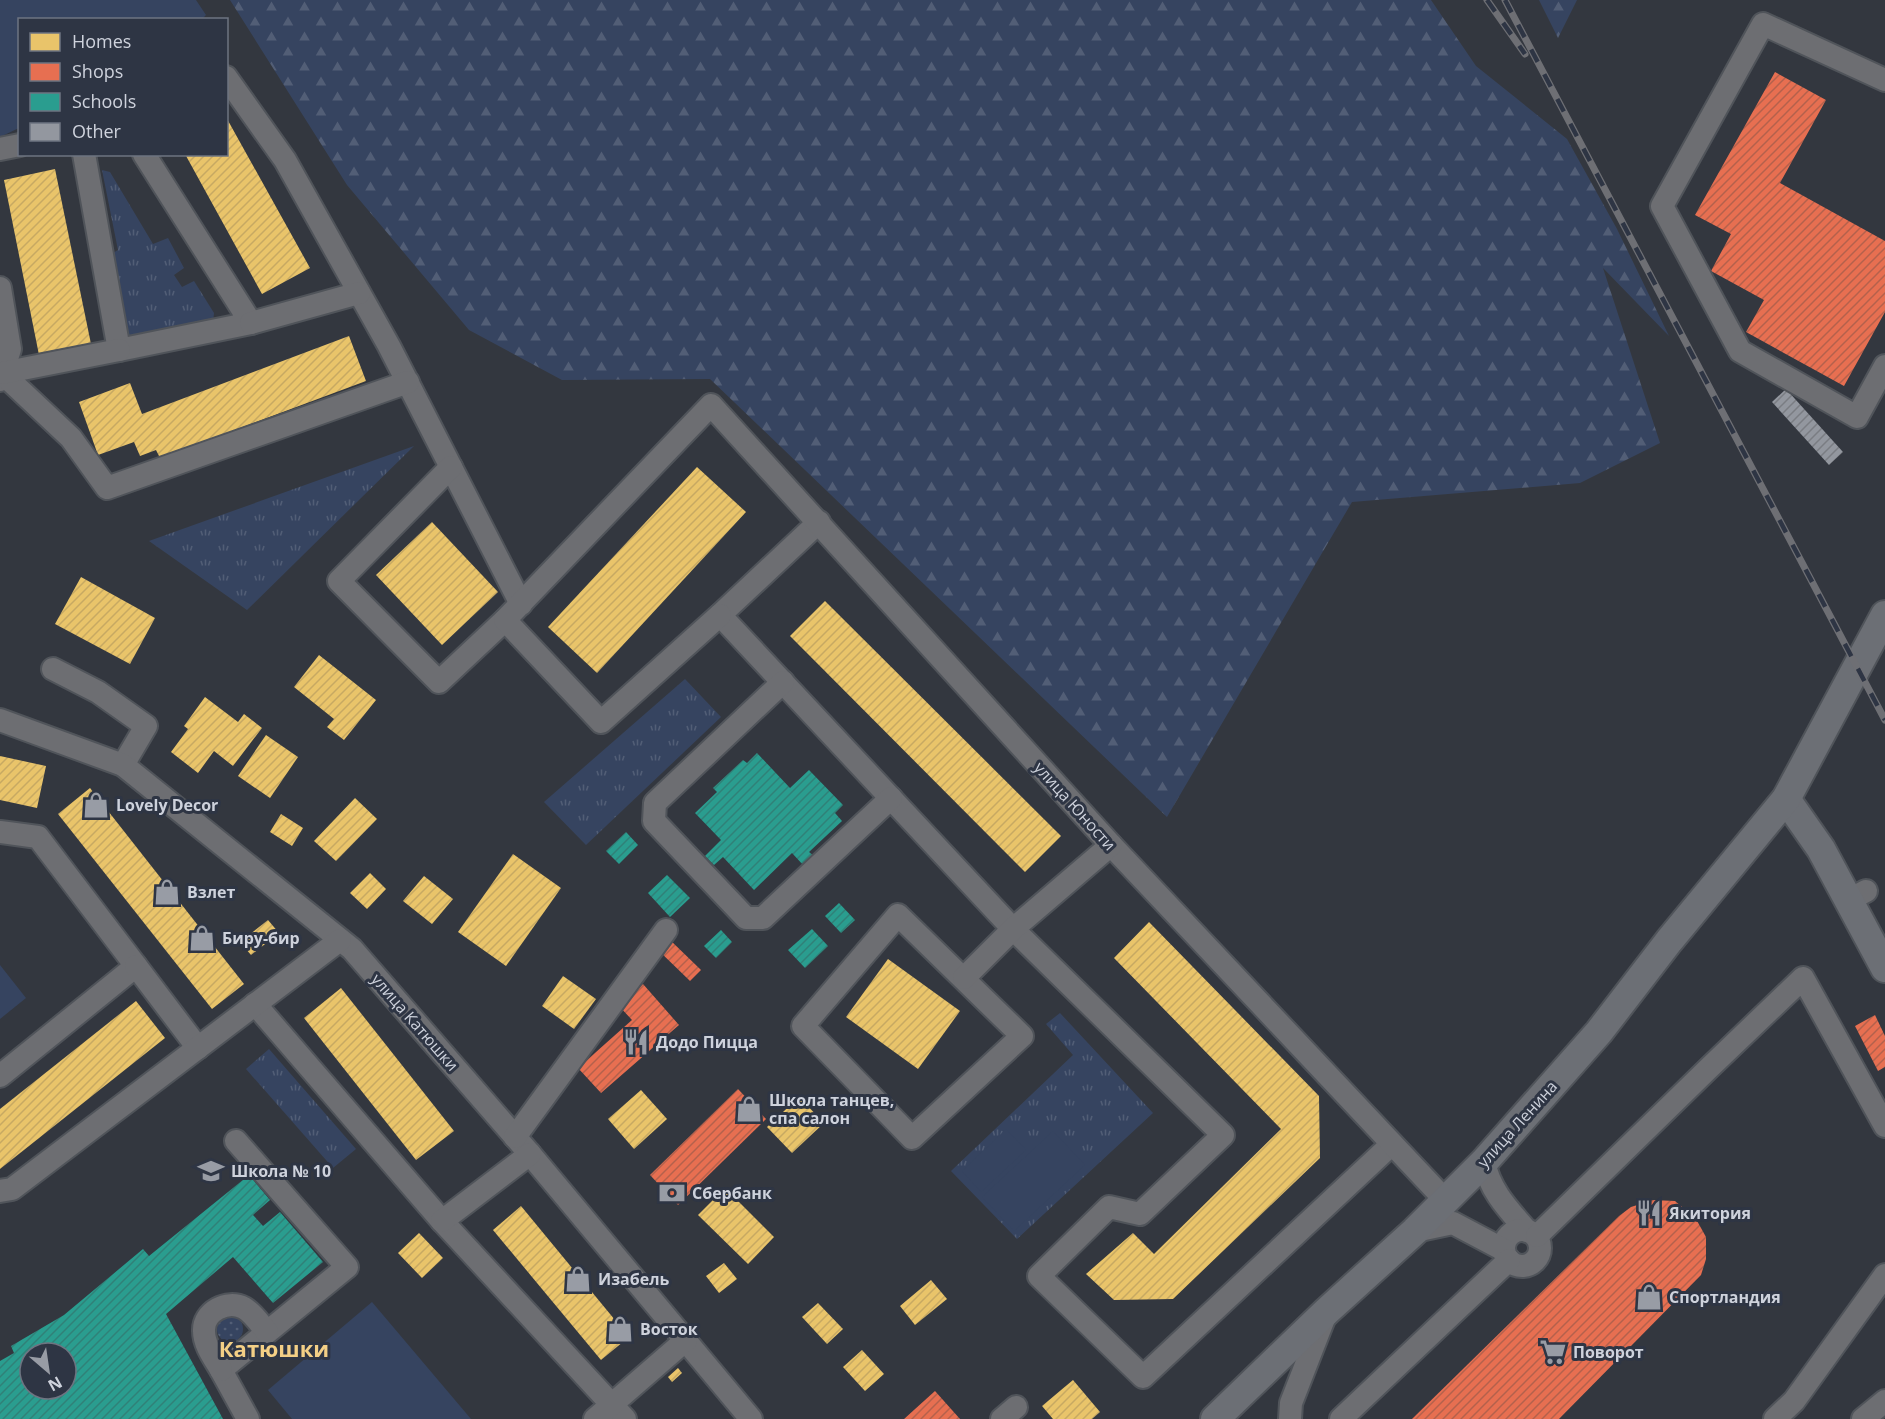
<svg xmlns="http://www.w3.org/2000/svg" width="1885" height="1419" viewBox="0 0 1885 1419" font-family="'Open Sans',sans-serif">
<defs>
<pattern id="grass-dots" width="8" height="8" patternUnits="userSpaceOnUse" patternTransform="scale(1.5)"><rect width="8" height="8" fill="#364460"/><path d="M2 2h.1M6 6h.1" fill="none" stroke="#525e76" stroke-width="1.8" stroke-linecap="round"/></pattern>
<pattern id="forest-firs" width="22" height="20" patternUnits="userSpaceOnUse" patternTransform="scale(1.5)"><rect width="22" height="20" fill="#364460"/><path d="M5 1l3.5 6h-7zM16 11l3.5 6h-7z" fill="#525e76"/></pattern>
<pattern id="park-tufts" width="24" height="20" patternUnits="userSpaceOnUse" patternTransform="scale(1.5)"><rect width="24" height="20" fill="#364460"/><path d="M3 7l-1-3M5 7V3M7 7l1-3M15 17l-1-3M17 17v-4M19 17l1-3" fill="none" stroke="#525e76"/></pattern>
<pattern id="homes-hatch" width="6" height="6" patternUnits="userSpaceOnUse" patternTransform="scale(1.5)"><rect width="6" height="6" fill="#e9c46a"/><path d="M-1 1l2-2M0 6l6-6M5 7l2-2" fill="none" stroke="#c7a962"/></pattern>
<pattern id="shops-hatch" width="6" height="6" patternUnits="userSpaceOnUse" patternTransform="scale(1.5)"><rect width="6" height="6" fill="#e76f51"/><path d="M-1 1l2-2M0 6l6-6M5 7l2-2" fill="none" stroke="#b4614c"/></pattern>
<pattern id="schools-hatch" width="6" height="6" patternUnits="userSpaceOnUse" patternTransform="scale(1.5)"><rect width="6" height="6" fill="#2a9d8f"/><path d="M-1 1l2-2M0 6l6-6M5 7l2-2" fill="none" stroke="#308178"/></pattern>
<pattern id="building-hatch" width="6" height="6" patternUnits="userSpaceOnUse" patternTransform="scale(1.5)"><rect width="6" height="6" fill="#93979f"/><path d="M-1 1l2-2M0 6l6-6M5 7l2-2" fill="none" stroke="#7a7d83"/></pattern>
</defs>
<rect width="100%" height="100%" fill="#33373f"/>
<!-- grass -->
<circle fill="url(#grass-dots)" cx="230" cy="1329" r="13"/>
<!-- forest -->
<g fill="url(#forest-firs)">
<path d="M230,0H1431L1476,66L1567,139L1617,229L1669,336L1603,268L1660,443L1580,483L1352,502L1167,817L710,379L562,380L469,330L347,185Z"/>
<path d="M1539,0H1577L1558,38Z"/>
</g>
<!-- park -->
<g fill="url(#park-tufts)">
<path d="M102,170L110,172L153,244L168,238L184,268L174,275L182,287L194,281L214,313L213,322L128,338L113,253L118,250Z"/>
<path d="M414,446L247,610L149,541Z"/>
<path d="M685,679L721,717L586,845L544,802Z"/>
<path d="M1060,1013L1153,1113L1017,1239L951,1171L1073,1055L1046,1024Z"/>
<path d="M269,1049L356,1149L333,1168L246,1069Z"/>
</g>
<!-- garden -->
<g fill="#364460">
<path d="M0,0H196L206,15L201,20H20L19,128L0,137Z"/>
<path d="M0,965L26,998L0,1019Z"/>
<path d="M1006,1129L1026,1150L981,1192L962,1171Z"/>
<path d="M1053,1131L1085,1165L1014,1231L982,1197Z"/>
<path d="M372,1302L471,1419H292L268,1390Z"/>
</g>
<!-- homes -->
<g fill="url(#homes-hatch)">
<path d="M226,117L310,268L262,294L185,154H226Z"/>
<path d="M55,169L91,344L39,355L4,180Z"/>
<path d="M349,336L366,381L160,458L156,450L140,456L134,442L98,455L79,402L130,383L142,414Z"/>
<path d="M697,467L746,512L597,673L548,627Z"/>
<path d="M432,522L498,592L442,645L376,575Z"/>
<path d="M81,577L155,618L130,664L55,624Z"/>
<path d="M825,601L1061,836L1025,872L790,636Z"/>
<path d="M319,655L376,700L344,740L327,727L334,719L294,687Z"/>
<path d="M205,697L238,722L244,714L262,728L233,766L214,751L198,773L171,752L188,729L184,726Z"/>
<path d="M266,735L298,757L270,798L238,776Z"/>
<path d="M0,756L46,766L37,808L0,800Z"/>
<path d="M90,788L244,984L212,1009L58,814Z"/>
<path d="M355,798L377,819L336,861L314,841Z"/>
<path d="M281,814L303,828L292,846L270,832Z"/>
<path d="M513,854L561,888L506,966L458,932Z"/>
<path d="M370,873L386,889L367,909L350,893Z"/>
<path d="M424,876L453,899L432,924L403,901Z"/>
<path d="M268,920L279,933L251,955L240,942Z"/>
<path d="M1149,922L1319,1096L1320,1158L1173,1299L1114,1300L1086,1274L1133,1233L1154,1254L1281,1129L1114,958Z"/>
<path d="M888,959L960,1011L918,1069L846,1017Z"/>
<path d="M563,976L596,999L574,1029L542,1006Z"/>
<path d="M341,988L454,1131L416,1160L304,1018Z"/>
<path d="M136,1001L165,1038L0,1169V1109Z"/>
<path d="M641,1090L667,1119L634,1149L608,1119Z"/>
<path d="M799,1097L824,1123L792,1153L767,1127Z"/>
<path d="M725,1188L774,1237L748,1264L698,1215Z"/>
<path d="M521,1206L629,1337L601,1360L493,1230Z"/>
<path d="M419,1233L443,1258L422,1278L398,1253Z"/>
<path d="M724,1263L737,1279L719,1293L706,1276Z"/>
<path d="M931,1280L947,1299L915,1325L900,1306Z"/>
<path d="M818,1303L843,1329L827,1344L802,1317Z"/>
<path d="M862,1350L884,1374L865,1391L843,1367Z"/>
<path d="M678,1368L682,1373L672,1382L668,1377Z"/>
<path d="M1073,1380L1100,1412L1092,1419H1053L1042,1406Z"/>
</g>
<!-- shops -->
<g fill="url(#shops-hatch)">
<path d="M1775,72L1826,100L1780,183L1885,241V312L1844,386L1746,332L1764,300L1711,271L1731,234L1695,215Z"/>
<path d="M668,938L701,970L690,981L657,949Z"/>
<path d="M643,984L679,1025L601,1093L578,1068L632,1020L619,1006Z"/>
<path d="M1875,1015L1885,1036V1067L1878,1071L1855,1026Z"/>
<path d="M738,1089L766,1119L678,1205L650,1175Z"/>
<path d="M1653,1200L1675,1201L1696,1219L1706,1237V1259L1701,1275L1559,1419H1412L1619,1216L1631,1207Z"/>
<path d="M935,1391L960,1419H904Z"/>
</g>
<!-- schools -->
<g fill="url(#schools-hatch)" fill-rule="evenodd">
<path d="M757,753L790,788L809,770L843,805L835,813L842,821L809,852L814,856L804,866L792,853L754,890L723,857L714,865L705,856L721,840L695,813L717,792L713,788L743,760L747,763Z"/>
<path d="M626,832L638,845L619,864L606,851Z"/>
<path d="M667,875L690,898L670,917L648,893Z"/>
<path d="M839,903L855,920L841,933L825,916Z"/>
<path d="M812,929L828,946L805,968L788,950Z"/>
<path d="M721,930L732,942L716,958L704,946Z"/>
<path d="M249,1175L270,1200L253,1215L263,1226L280,1212L323,1262L273,1303L233,1257L166,1314L223,1419H0V1361L14,1353L11,1346L64,1315L143,1249L149,1256ZM30,1353H66V1389H30Z"/>
</g>
<!-- building -->
<path fill="url(#building-hatch)" d="M1786,389L1843,452L1829,465L1772,402Z"/>
<g fill="none" stroke-linecap="round" stroke-linejoin="round">
<!-- minor casing -->
<g stroke="#50545a" stroke-width="26">
<g id="minor">
<path d="M226,77L285,160L389,346L521,604"/>
<path d="M1885,80L1763,24L1662,206L1740,351L1857,417L1885,366"/>
<path d="M0,149L20,145"/>
<path d="M84,154L119,350L251,323L144,154"/>
<path d="M0,288L10,349L0,380"/>
<path d="M251,323L359,293"/>
<path d="M2,373L71,438L107,488L408,382"/>
<path d="M2,373L119,350"/>
<path d="M451,467L339,581L439,682L505,620"/>
<path d="M819,522L720,615L1013,929L1223,1135L1140,1214L1109,1207L1039,1276L1143,1377L1392,1144"/>
<path d="M720,615L601,722L505,620L711,405L1111,845L1446,1201"/>
<path d="M53,669L98,692L146,726L123,765"/>
<path d="M783,682L655,803L654,821L746,918H763L891,798"/>
<path d="M0,720L123,765L352,949L530,1154L751,1419"/>
<path d="M0,832L38,837L136,966L0,1076"/>
<path d="M1849,900L1866,891"/>
<path d="M898,915L1022,1036L912,1138L803,1026Z"/>
<path d="M136,966L198,1048"/>
<path d="M964,978L1013,929L1111,845"/>
<path d="M255,1004L442,1221L625,1419"/>
<path d="M515,1137L666,930"/>
<path d="M236,1141L347,1267L221,1370L248,1419"/>
<path d="M1484,1162C1490,1191 1508,1209 1527,1231"/>
<path d="M0,1191L12,1189L340,940"/>
<path d="M442,1221L530,1154"/>
<circle cx="1522" cy="1248" r="18"/>
<path d="M1415,1231L1453,1223L1504,1250"/>
<path d="M1537,1236L1708,1069L1803,978L1885,1126"/>
<path d="M221,1370C214,1358 204,1345 204,1331C203,1312 227,1299 244,1308C253,1313 260,1324 267,1332"/>
<path d="M595,1419L686,1340"/>
<path d="M1002,1419L1016,1407"/>
<path d="M1290,1419L1291,1403L1325,1316"/>
<path d="M1341,1419L1509,1260"/>
<path d="M1775,1419L1794,1401L1885,1275"/>
<path d="M1863,1419L1885,1401"/>
</g>
</g>
<!-- major casing -->
<g stroke="#50545a" stroke-width="32">
<g id="major">
<path d="M1786,799L1821,849L1885,968"/>
<path d="M1215,1419L1327,1311L1415,1231L1484,1162L1599,1032L1669,941L1786,799L1885,615"/>
</g>
</g>
<!-- minor -->
<use href="#minor" stroke="#6d6e72" stroke-width="22"/>
<!-- major -->
<use href="#major" stroke="#6c6f75" stroke-width="28"/>
<!-- rail casing -->
<g stroke="#6e6f74" stroke-width="7">
<g id="rail">
<path d="M1487,0L1525,54"/>
<path d="M1505,0L1885,720"/>
</g>
</g>
<!-- rail -->
<use href="#rail" stroke="#2e3544" stroke-width="4.5" stroke-dasharray="14" stroke-linecap="butt"/>
</g>
<!-- icons -->
<defs>
<g id="shop-bare" transform="scale(2.07)"><path d="M-5-2.5h2.3a2.7 3.5 0 0 1 5.4 0H5L5.5 6h-11ZM-1.5-2.5h3a1.5 2.3 0 0 0-3 0Z" fill="#989ca5" stroke="#2e3544" stroke-width="2.5" paint-order="stroke"/></g>
<g id="restaurant-bare" transform="scale(2.07)"><path d="M-5-6h1v4h1v-4h1v4h1v-4h1v5L-1.5 .5V6h-2V.5L-5-1ZM5-6V6H3V1.5H1.5Q1.5-4 5-6Z" fill="#989ca5" stroke="#2e3544" stroke-width="2.5" paint-order="stroke"/></g>
<g id="school-bare" transform="scale(2.07)"><path d="M0-5L7-2L0 1L-7-2ZM-4 1L0 2.5L4 1V4Q0 6-4 4Z" fill="#989ca5" stroke="#2e3544" stroke-width="2.5" paint-order="stroke"/></g>
<g id="bank-bare" transform="scale(2.07)"><path d="M-6-4H6V4H-6ZM0-2.3a2.3 2.3 0 1 0 0 4.6a2.3 2.3 0 1 0 0-4.6Z" fill="#989ca5" stroke="#2e3544" stroke-width="2.5" paint-order="stroke"/></g>
<g id="supermarket-bare" transform="scale(2.07)"><path d="M-6-5.5h2.5l.6 2H6L4.5 2H-2.5L-4.4-4H-6ZM-1.5 3.2a1.3 1.3 0 1 0 .1 0ZM3 3.2a1.3 1.3 0 1 0 .1 0Z" fill="#989ca5" stroke="#2e3544" stroke-width="2.5" paint-order="stroke"/></g>
</defs>
<g fill-rule="evenodd">
<use href="#shop-bare" x="96" y="805"/>
<use href="#shop-bare" x="167" y="892"/>
<use href="#shop-bare" x="202" y="938"/>
<use href="#restaurant-bare" x="636" y="1042"/>
<use href="#shop-bare" x="749" y="1109"/>
<use href="#school-bare" x="211" y="1171"/>
<use href="#bank-bare" x="672" y="1193"/>
<use href="#restaurant-bare" x="1649" y="1213"/>
<use href="#shop-bare" x="578" y="1279"/>
<use href="#shop-bare" x="1649" y="1297"/>
<use href="#shop-bare" x="620" y="1329"/>
<use href="#supermarket-bare" x="1553" y="1352"/>
</g>
<g text-anchor="middle" dominant-baseline="central" stroke-width="6" stroke-linejoin="round" paint-order="stroke">
<!-- poi labels -->
<g font-size="16" font-weight="bold" fill="#ced2dc" stroke="#2e3544" text-anchor="start">
<text x="116" y="805">Lovely Decor</text>
<text x="187" y="892">Взлет</text>
<text x="222" y="938">Биру-бир</text>
<text x="656" y="1042">Додо Пицца</text>
<text x="769" y="1100">Школа танцев,<tspan x="769" dy="18">спа салон</tspan></text>
<text x="231" y="1171">Школа № 10</text>
<text x="692" y="1193">Сбербанк</text>
<text x="1669" y="1213">Якитория</text>
<text x="598" y="1279">Изабель</text>
<text x="1669" y="1297">Спортландия</text>
<text x="640" y="1329">Восток</text>
<text x="1573" y="1352">Поворот</text>
</g>
<!-- street labels -->
<g font-size="16" fill="#ced2dc" stroke="#2e3544">
<text transform="translate(1075 806) rotate(48)">улица Юности</text>
<text transform="translate(415 1022) rotate(49)">улица Катюшки</text>
<text transform="translate(1517 1124) rotate(-48)">улица Ленина</text>
</g>
<!-- district labels -->
<g font-size="22" font-weight="bold" fill="#f3cf86" stroke="#2e3544">
<text x="274" y="1348">Катюшки</text>
</g>
</g>
<!-- legend -->
<rect x="18" y="18" width="210" height="138" fill="#2e3544" stroke="#6e7481" stroke-width="1.5"/>
<rect x="30" y="33" width="30" height="18" fill="#e9c46a" stroke="#6e7481" stroke-width="1.5"/>
<text x="72" y="48" font-size="18" fill="#ced2dc">Homes</text>
<rect x="30" y="63" width="30" height="18" fill="#e76f51" stroke="#6e7481" stroke-width="1.5"/>
<text x="72" y="78" font-size="18" fill="#ced2dc">Shops</text>
<rect x="30" y="93" width="30" height="18" fill="#2a9d8f" stroke="#6e7481" stroke-width="1.5"/>
<text x="72" y="108" font-size="18" fill="#ced2dc">Schools</text>
<rect x="30" y="123" width="30" height="18" fill="#93979f" stroke="#6e7481" stroke-width="1.5"/>
<text x="72" y="138" font-size="18" fill="#ced2dc">Other</text>
<!-- north arrow -->
<g transform="translate(48 1371) rotate(151)"><circle r="28" fill="#2e3544" stroke="#6e7481" stroke-width="1.5"/>
<path d="M0-4.5L10 22L0 15L-10 22Z" fill="#989ca5"/>
<text y="-9" font-size="16" font-weight="bold" text-anchor="middle" fill="#ced2dc">N</text>
</g>
</svg>
